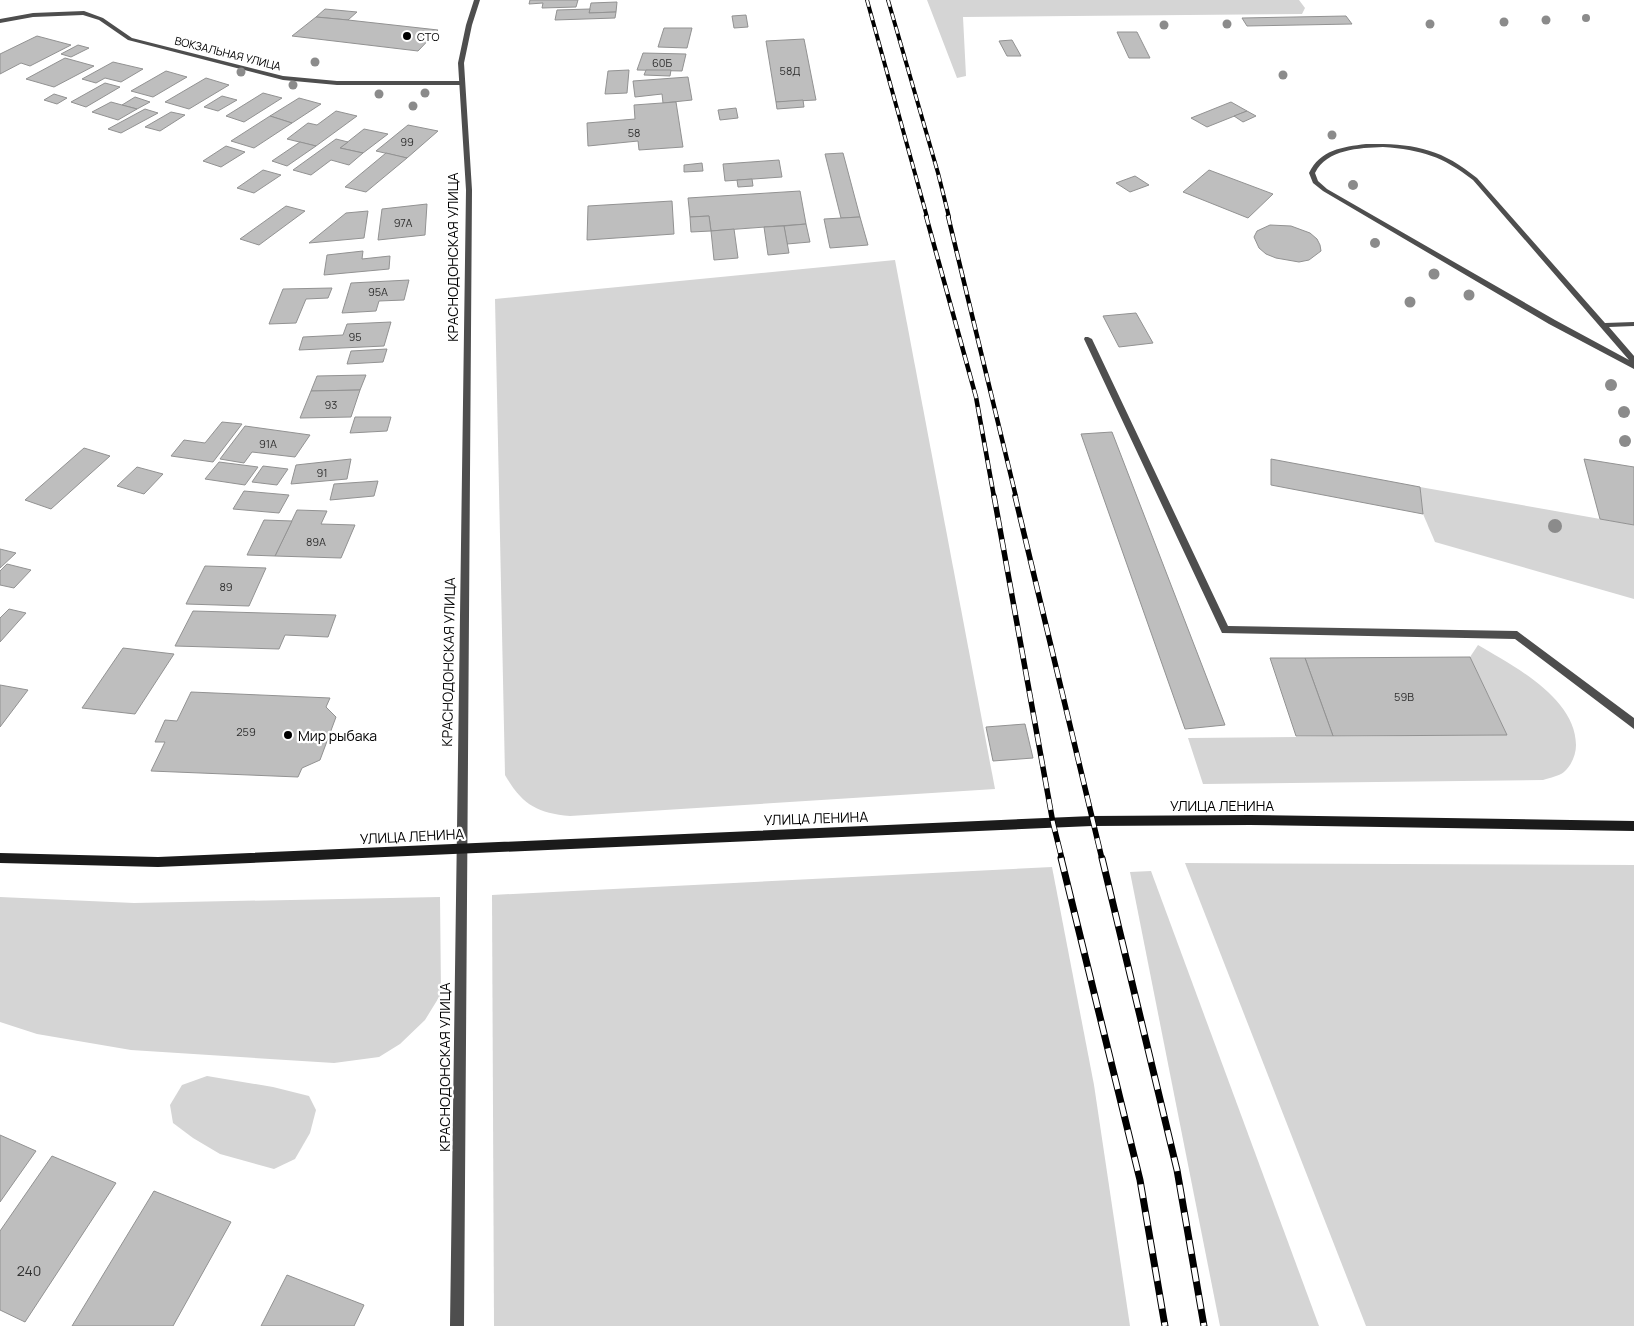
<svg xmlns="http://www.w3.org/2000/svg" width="1634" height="1326" viewBox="0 0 1634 1326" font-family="Manrope,sans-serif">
<rect width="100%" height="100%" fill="#fff"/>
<!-- green -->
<g fill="#d5d5d5">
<path d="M927,0H1299L1305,8L1302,14L963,17L966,76L957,78Z"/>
<path d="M895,260L995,789L570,816C536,813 522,804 505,775L495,299Z"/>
<path d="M1420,487L1634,525V599L1435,542L1423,514Z"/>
<path d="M1478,645C1512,665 1576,698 1576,745C1576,754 1572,765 1564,772C1559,776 1549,778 1543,780L1203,784L1188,738L1507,735L1470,657Z"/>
<path d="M1185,863L1634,865V1326H1366Z"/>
<path d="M1052,867L1094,1085L1130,1326H494L492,895Z"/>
<path d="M1151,871L1319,1326H1220L1130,872Z"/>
<path d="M0,897L134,903L440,897L441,994L425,1020L400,1044L379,1057L334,1063L131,1050L37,1034L0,1022Z"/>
<path d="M207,1076L273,1087L309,1096L316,1110L310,1133L295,1159L274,1169L220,1154L193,1138L173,1123L170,1105L182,1085Z"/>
</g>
<!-- building -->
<g fill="#bebebe" stroke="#929292">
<path d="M530,0H578L576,7L542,8L543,3L529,4Z"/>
<path d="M617,2L616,12L589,13L591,3Z"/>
<path d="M325,9L357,12L348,20L316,17Z"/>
<path d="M590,9L589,13L616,12L615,18L555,20L557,10Z"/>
<path d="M746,15L748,27L734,28L732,16Z"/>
<path d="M1346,16L1352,24L1247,26L1242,18Z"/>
<path d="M316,17L348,20L438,30L418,51L292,36Z"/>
<path d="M664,28H692L687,48L658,47Z"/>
<path d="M1117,32H1137L1150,58H1129Z"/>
<path d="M37,36L71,45L30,66L21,63L0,74V54Z"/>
<path d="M804,39L816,100L776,102L766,41Z"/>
<path d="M1012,40L1021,56H1007L999,41Z"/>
<path d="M78,45L89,48L71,57L61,54Z"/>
<path d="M643,53L686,54L682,71L637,70Z"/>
<path d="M65,58L94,66L54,87L26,79Z"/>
<path d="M113,62L143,69L121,82L105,78L96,83L82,79Z"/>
<path d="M629,70L627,93L605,94L608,71Z"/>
<path d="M646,70H671L670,76L644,75Z"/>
<path d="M166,71L187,77L153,97L131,91Z"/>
<path d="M688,77L692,100L663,103L662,94L635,97L633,81Z"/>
<path d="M206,78L229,85L189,109L165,102Z"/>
<path d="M105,83L120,87L86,107L71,102Z"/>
<path d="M263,93L282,98L244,122L226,116Z"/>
<path d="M54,94L67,98L57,104L44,100Z"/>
<path d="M222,96L237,100L218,111L204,107Z"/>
<path d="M135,97L150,102L137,109L122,105Z"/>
<path d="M299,98L321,104L292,123L270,116Z"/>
<path d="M803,100L804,107L777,109L776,102Z"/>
<path d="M111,102L122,105L137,109L118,120L92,112Z"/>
<path d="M676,102L683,147L639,150L638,141L588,146L587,123L635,119L634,105Z"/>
<path d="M1231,102L1247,111L1207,127L1191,118Z"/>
<path d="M736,108L738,118L720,120L718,110Z"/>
<path d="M145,109L158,113L121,133L108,129Z"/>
<path d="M336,111L357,116L316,146L287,139L308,123L317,125Z"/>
<path d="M1247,111L1256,116L1243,122L1234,116Z"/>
<path d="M171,112L185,115L160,131L145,127Z"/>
<path d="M270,116L292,123L254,148L231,141Z"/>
<path d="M408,125L438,131L407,158L376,151Z"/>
<path d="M364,129L388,134L363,153L340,148Z"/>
<path d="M336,139L348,142L340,148L363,153L349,165L331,160L311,175L293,170Z"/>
<path d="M300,142L316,146L287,166L272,161Z"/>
<path d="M226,146L245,152L221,167L203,161Z"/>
<path d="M386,153L407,158L366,192L345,187Z"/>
<path d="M843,153L860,217L841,218L825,154Z"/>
<path d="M779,160L782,177L725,181L723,164Z"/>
<path d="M702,163L703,171L684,172V165Z"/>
<path d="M263,170L281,175L254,193L237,188Z"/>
<path d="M1209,170L1273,194L1248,218L1183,192Z"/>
<path d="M1135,176L1149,185L1130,192L1116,183Z"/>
<path d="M752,179L753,186L738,187L737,180Z"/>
<path d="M800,191L806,224L711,231L709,216L690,217L688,198Z"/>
<path d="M672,201L674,234L587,240L588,206Z"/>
<path d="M427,204L425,235L378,240L382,209Z"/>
<path d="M286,206L305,211L259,245L240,239Z"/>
<path d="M368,211L364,238L309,243L346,213Z"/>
<path d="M709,216L711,231L691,232L690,217Z"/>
<path d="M860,217L868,245L830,248L824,219Z"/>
<path d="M806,224L810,242L787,244L784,226Z"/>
<path d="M1270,225L1291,226L1310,233L1317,239L1320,245L1321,251L1309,260L1299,262L1276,258L1266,254L1259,248L1254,237L1257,231Z"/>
<path d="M784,226L789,253L768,255L764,227Z"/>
<path d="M734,229L738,258L714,260L711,231Z"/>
<path d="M363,251L362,259L390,256L389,269L324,275L327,255Z"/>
<path d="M409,280L404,300L379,301L376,311L342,313L351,283Z"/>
<path d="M332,288L328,298L306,299L296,323L269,324L283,289Z"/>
<path d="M1136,313L1153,343L1119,347L1103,316Z"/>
<path d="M391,322L384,346L299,350L303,337L343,335L347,324Z"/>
<path d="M387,349L383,362L347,364L351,351Z"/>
<path d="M366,375L360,390L311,391L317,376Z"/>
<path d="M360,390L351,417L300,418L311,391Z"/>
<path d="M355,417H391L387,431L350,433Z"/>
<path d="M222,422L242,424L213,462L171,456L184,440L205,443Z"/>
<path d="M245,426L310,435L295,457L252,452L244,463L220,459Z"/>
<path d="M1112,432L1225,725L1185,729L1081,434Z"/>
<path d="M84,448L110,456L51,509L25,500Z"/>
<path d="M351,459L347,479L291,484L296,465Z"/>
<path d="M1271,459L1420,487L1423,514L1271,485Z"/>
<path d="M1584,459L1634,467V525L1600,519Z"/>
<path d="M219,462L258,467L245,485L205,479Z"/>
<path d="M263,466L288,469L277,485L252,482Z"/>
<path d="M137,467L163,474L144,494L117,486Z"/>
<path d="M378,481L374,496L330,500L334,484Z"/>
<path d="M244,491L289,495L279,513L233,509Z"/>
<path d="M297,510L327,511L321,524L355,525L341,558L275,556Z"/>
<path d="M264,520L292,521L275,556L247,555Z"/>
<path d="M0,549L16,553L0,568Z"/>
<path d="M7,564L31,570L14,588L0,585V571Z"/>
<path d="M205,566L266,568L249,606L186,604Z"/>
<path d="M9,609L26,613L0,642V618Z"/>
<path d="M193,611L336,615L328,637L285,635L279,649L175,646Z"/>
<path d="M123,648L174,654L135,714L82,708Z"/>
<path d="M1470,657L1507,735L1333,736L1305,658Z"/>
<path d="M1270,658H1305L1333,736H1296Z"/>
<path d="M0,685L28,690L0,727Z"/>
<path d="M191,692L330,698L326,707L336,717L320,760L302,768L298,777L151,771L165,742H155L165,720L177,721Z"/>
<path d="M1025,724L1033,758L993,761L986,727Z"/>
<path d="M0,1135L36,1151L0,1202Z"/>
<path d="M52,1156L116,1183L25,1322L0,1310V1231Z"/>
<path d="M154,1191L231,1222L173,1326H72Z"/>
<path d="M287,1275L364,1305L354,1326H261Z"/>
</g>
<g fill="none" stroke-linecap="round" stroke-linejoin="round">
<!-- lane -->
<g fill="#4e4e4e" fill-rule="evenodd">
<path d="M84,11L103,18L132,38L283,76L337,81H461L464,83L461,85H337L283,80L128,40L99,20L83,15L33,17L0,23V19L33,13Z"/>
<path d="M1366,144C1412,143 1441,148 1477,178L1605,323L1634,322V326L1609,327L1634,356V369L1549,324L1323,191L1313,183L1309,173C1320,150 1342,147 1366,144ZM1383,147C1422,150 1442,156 1473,180L1629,360L1555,320L1327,189L1318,181L1315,173C1327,149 1359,148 1383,147Z"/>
<path d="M1085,337H1088L1092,339L1228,626L1517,631L1634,718V729L1515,639L1222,633L1084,339Z"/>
</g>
<!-- street -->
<path fill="#4e4e4e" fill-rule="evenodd" d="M474,0H480L472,25L464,63L472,190L464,1326H450L466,190L458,63L466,25Z"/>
<!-- secondary -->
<path fill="#1b1b1b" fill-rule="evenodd" d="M1250,815L1634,821V831L1250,825L1092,826L158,867L0,863V853L158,857L1092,816Z"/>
<!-- rail-far3 casing -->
<g stroke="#000" stroke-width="4">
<g id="rail-far3">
<path d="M867,0L927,217"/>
<path d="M888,0L938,173L949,217"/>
</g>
</g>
<!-- rail-far2 casing -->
<g stroke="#000" stroke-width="4.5">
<g id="rail-far2">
<path d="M926,216L976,397L994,497"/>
<path d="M948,216L1016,497"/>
</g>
</g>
<!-- rail-far1 casing -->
<g stroke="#000" stroke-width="5.5">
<g id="rail-far1">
<path d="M994,496L1053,823L1062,859"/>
<path d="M1015,496L1102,859"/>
</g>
</g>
<!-- rail casing -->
<g stroke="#000" stroke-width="7">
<g id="rail">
<path d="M1061,858L1140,1180L1165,1326"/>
<path d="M1102,858L1177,1170L1204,1326"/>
</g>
</g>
<!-- rail-far3 -->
<use href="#rail-far3" stroke="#fff" stroke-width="2.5" stroke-dasharray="7" stroke-linecap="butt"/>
<!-- rail-far2 -->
<use href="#rail-far2" stroke="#fff" stroke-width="3" stroke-dasharray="9" stroke-linecap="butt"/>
<!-- rail-far1 -->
<use href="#rail-far1" stroke="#fff" stroke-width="4" stroke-dasharray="11" stroke-linecap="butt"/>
<!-- rail -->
<use href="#rail" stroke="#fff" stroke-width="5" stroke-dasharray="14" stroke-linecap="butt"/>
</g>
<!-- trees -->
<g fill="#8b8b8b">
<circle cx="1586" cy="18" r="4"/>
<circle cx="1546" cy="20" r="4.5"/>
<circle cx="1504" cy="22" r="4.5"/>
<circle cx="1227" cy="24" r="4.5"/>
<circle cx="1430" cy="24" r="4.5"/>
<circle cx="1164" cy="25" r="4.5"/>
<circle cx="315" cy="62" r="4.5"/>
<circle cx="241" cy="72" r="4.5"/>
<circle cx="1283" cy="75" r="4.5"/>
<circle cx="293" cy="85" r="4.5"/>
<circle cx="425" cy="93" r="4.5"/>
<circle cx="379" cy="94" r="4.5"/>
<circle cx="413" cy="106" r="4.5"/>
<circle cx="1332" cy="135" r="4.5"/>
<circle cx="1353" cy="185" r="5"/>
<circle cx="1375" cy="243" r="5"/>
<circle cx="1434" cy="274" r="5.5"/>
<circle cx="1469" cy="295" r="5.5"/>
<circle cx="1410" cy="302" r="5.5"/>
<circle cx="1611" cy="385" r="6"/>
<circle cx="1624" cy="412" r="6"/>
<circle cx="1625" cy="441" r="6"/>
<circle cx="1555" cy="526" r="7"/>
</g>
<!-- markers -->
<g fill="#000" stroke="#fff" stroke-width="2">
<circle cx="407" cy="36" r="5"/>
<circle cx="288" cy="735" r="5"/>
</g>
<g text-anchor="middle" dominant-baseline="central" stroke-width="4.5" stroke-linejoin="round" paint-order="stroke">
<!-- far-poi labels -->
<g font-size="11" fill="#000" stroke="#fff" text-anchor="start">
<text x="417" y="36">СТО</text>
</g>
<!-- far-street labels -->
<g font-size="11" fill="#000" stroke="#fff">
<text transform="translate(228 53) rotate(14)">ВОКЗАЛЬНАЯ УЛИЦА</text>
</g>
<!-- number labels -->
<g font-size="11" fill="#303030">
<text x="662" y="62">60Б</text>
<text x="790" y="70">58Д</text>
<text x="634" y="132">58</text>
<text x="407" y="141">99</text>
<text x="403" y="222">97А</text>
<text x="378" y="291">95А</text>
<text x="355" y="336">95</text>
<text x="331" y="404">93</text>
<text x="268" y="443">91А</text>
<text x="322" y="472">91</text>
<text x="316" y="541">89А</text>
<text x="226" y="586">89</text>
<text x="1404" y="696">59В</text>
<text x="246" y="731">259</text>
</g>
<!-- street labels -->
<g font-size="14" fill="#000" stroke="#fff">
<text transform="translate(452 257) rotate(-90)">КРАСНОДОНСКАЯ УЛИЦА</text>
<text transform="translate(448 662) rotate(-89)">КРАСНОДОНСКАЯ УЛИЦА</text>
<text x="1222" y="805">УЛИЦА ЛЕНИНА</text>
<text transform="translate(816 818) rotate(-2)">УЛИЦА ЛЕНИНА</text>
<text transform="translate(412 836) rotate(-3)">УЛИЦА ЛЕНИНА</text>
<text transform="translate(444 1067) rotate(-90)">КРАСНОДОНСКАЯ УЛИЦА</text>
</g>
<!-- poi labels -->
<g font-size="14" fill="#000" stroke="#fff" text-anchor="start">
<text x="298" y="735">Мир рыбака</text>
</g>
<!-- near-number labels -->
<g font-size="14" fill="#303030">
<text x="29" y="1270">240</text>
</g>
</g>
</svg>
